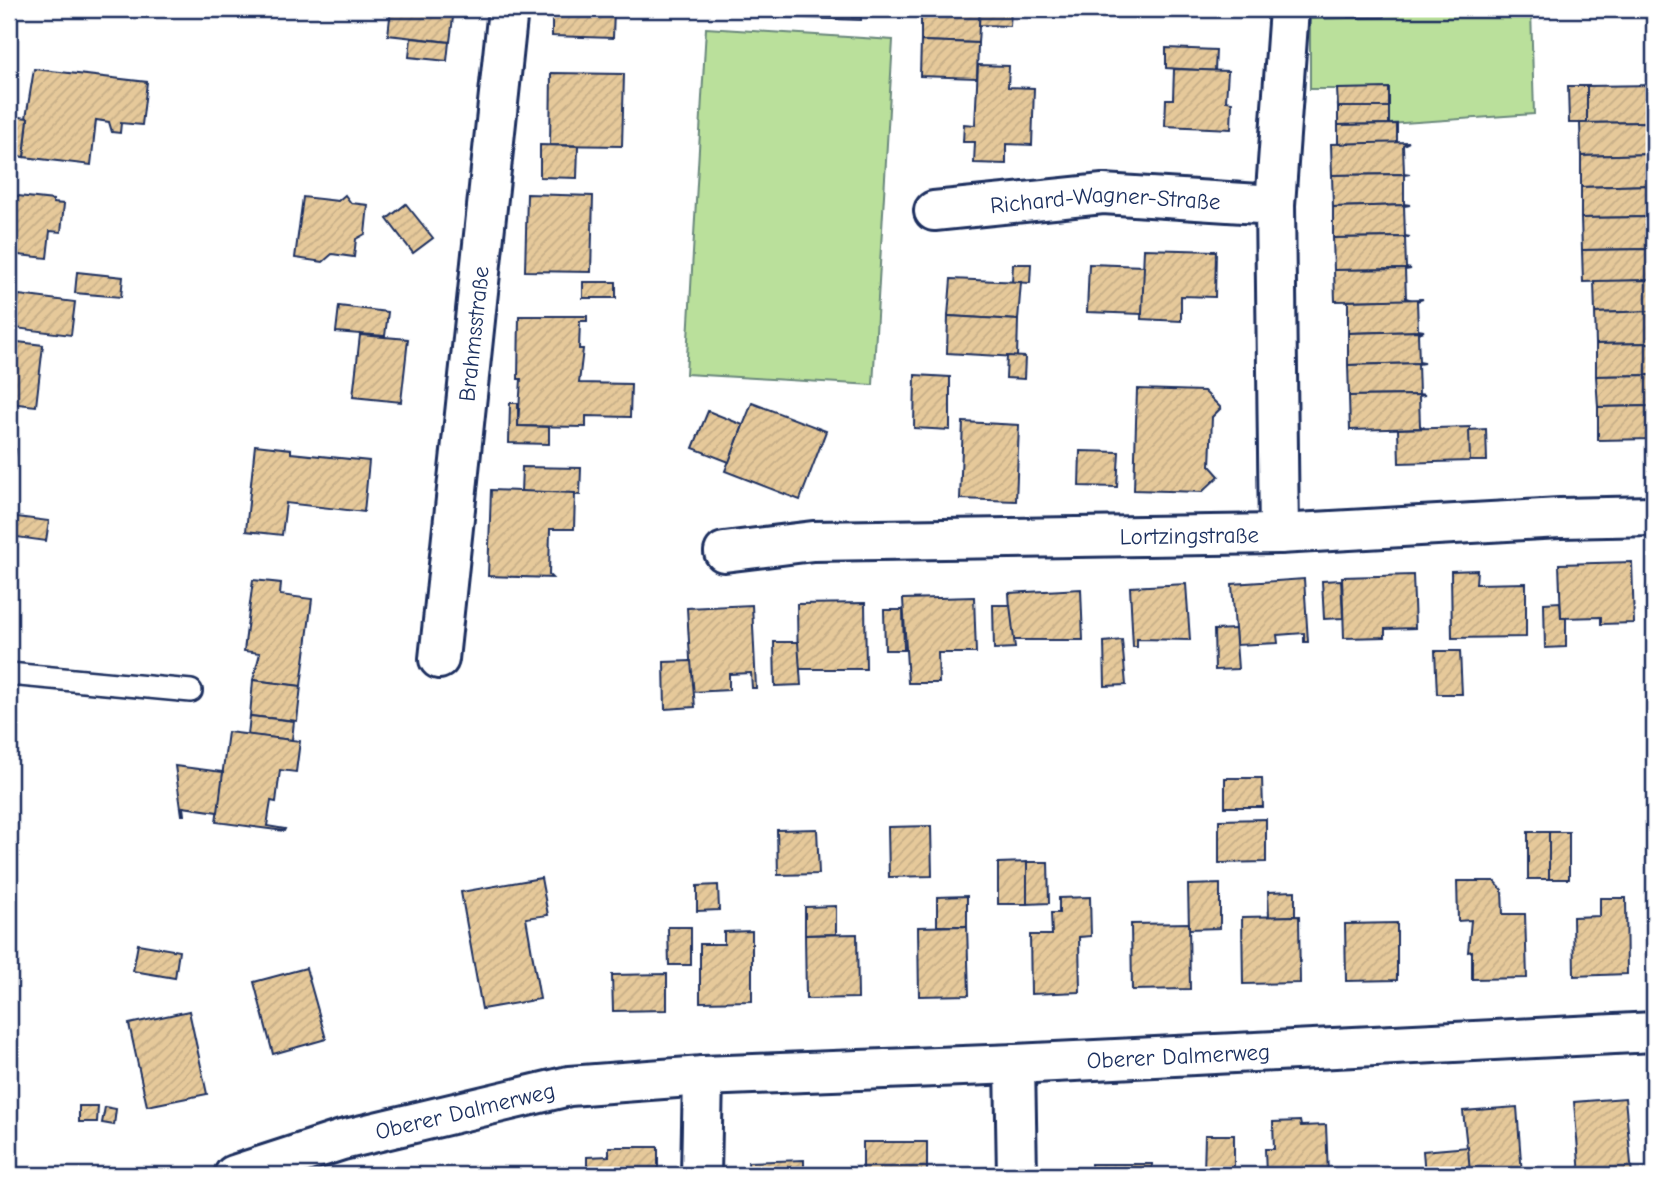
<svg xmlns="http://www.w3.org/2000/svg" width="1663" height="1184" viewBox="0 0 1663 1184" font-family="'Comic Neue',sans-serif">
<defs>
<pattern id="building-hatch" width="6" height="6" patternUnits="userSpaceOnUse" patternTransform="scale(1.75)"><rect width="6" height="6" fill="#e6c99a"/><path d="M-1 1l2-2M0 6l6-6M5 7l2-2" fill="none" stroke="#c5ad87"/></pattern>
</defs>
<rect width="100%" height="100%" fill="#fff"/>
<filter id="ink" filterUnits="userSpaceOnUse"><feTurbulence type="fractalNoise" baseFrequency=".0143" numOctaves="2"/><feDisplacementMap in="SourceGraphic" scale="14" xChannelSelector="R" yChannelSelector="G"/><feConvolveMatrix kernelMatrix="1 2 1 2 8 2 1 2 1" color-interpolation-filters="sRGB"/></filter>
<g filter="url(#ink)">
<!-- green -->
<g fill="#bae09b" stroke="#6a887c" stroke-width="2">
<path d="M1384,9H1531L1534,114L1389,124L1388,89H1310V19L1383,17Z"/>
<path d="M706,28L893,40L873,385L686,374Z"/>
</g>
<!-- building -->
<g fill="url(#building-hatch)" stroke="#1b2f5e" stroke-width="2">
<path d="M29,9H74V12Z"/>
<path d="M391,9H454L450,42L388,35Z"/>
<path d="M552,9H614L613,38L552,36Z"/>
<path d="M775,9H853L852,17H861V20L775,17Z"/>
<path d="M921,9L980,11L978,43L921,41Z"/>
<path d="M980,9H1011L1010,26L979,25Z"/>
<path d="M1113,9H1157V13L1112,11Z"/>
<path d="M1347,9H1384V17H1348Z"/>
<path d="M411,38L449,42L447,61L409,57Z"/>
<path d="M921,41L978,43L977,78L920,76Z"/>
<path d="M1166,48L1216,50L1215,71L1166,68Z"/>
<path d="M978,65L1009,66L1008,87L1034,88L1032,145L1006,144V164L974,163L975,142H963L964,124L975,125Z"/>
<path d="M34,69L147,82L142,125L121,123L120,133L112,132L109,122L96,120L91,165L24,157L28,118H26Z"/>
<path d="M1174,69L1228,71L1226,101L1232,102L1231,129L1165,126L1166,99H1173Z"/>
<path d="M551,73L624,74L622,146L550,145Z"/>
<path d="M1654,85V122L1587,123V86Z"/>
<path d="M1568,86H1587V123H1569Z"/>
<path d="M1389,88V107H1338L1337,89Z"/>
<path d="M1338,107H1389V124L1338,125Z"/>
<path d="M9,116L28,118L24,157L9,155Z"/>
<path d="M1654,122L1652,125L1654,154L1581,156L1580,123Z"/>
<path d="M1397,124V143L1338,144V125Z"/>
<path d="M1409,142L1403,145L1404,173L1410,174L1332,175L1331,144Z"/>
<path d="M540,145L578,146L577,178L540,177Z"/>
<path d="M1654,154V185L1581,187V156Z"/>
<path d="M1410,174L1404,175V204L1410,205L1333,207L1332,175Z"/>
<path d="M1654,185V217L1581,218V187Z"/>
<path d="M527,194L593,196L591,272L525,271Z"/>
<path d="M9,195L53,200V203L64,204L61,232L50,231L47,258L9,254Z"/>
<path d="M345,195L351,203L368,205L365,234L356,239L354,257L332,254L323,262L295,258L303,197L338,201Z"/>
<path d="M406,204L433,238L413,253L387,219Z"/>
<path d="M1410,205L1404,206L1405,236L1410,237L1333,238V207Z"/>
<path d="M1654,217V249L1582,250L1581,218Z"/>
<path d="M1410,237L1405,238L1406,268L1411,269L1334,270L1333,238Z"/>
<path d="M1144,249L1216,251L1215,297L1181,296V321L1141,319Z"/>
<path d="M1654,249V280L1583,282L1582,250Z"/>
<path d="M1013,264H1031L1030,283L1012,282Z"/>
<path d="M1089,264L1144,266L1142,314L1087,312Z"/>
<path d="M1411,269L1405,270L1406,298L1412,300L1335,301L1334,270Z"/>
<path d="M77,272L123,277L121,297L75,293Z"/>
<path d="M951,279L1021,282L1018,320L948,316Z"/>
<path d="M1654,280V311L1595,313L1594,281Z"/>
<rect x="583" y="282" width="33" height="16"/>
<path d="M19,295L75,302L71,335L15,328Z"/>
<path d="M1423,299L1417,301L1418,330L1424,331L1348,333V301Z"/>
<path d="M339,306L388,312L385,336L336,332Z"/>
<path d="M1654,311V343L1596,344L1595,313Z"/>
<path d="M519,316H587V321H580L579,349H583L579,383L631,384L630,417L586,416V427L518,426L521,379H518Z"/>
<path d="M948,316L1018,320L1017,357L947,353Z"/>
<path d="M1424,331L1418,333L1419,362L1424,363L1348,365V333Z"/>
<path d="M360,335L408,339L401,402L353,397Z"/>
<path d="M9,341L43,345L36,406L9,403Z"/>
<path d="M1654,343V375L1596,376V344Z"/>
<path d="M1007,356L1025,357L1024,379L1006,378Z"/>
<path d="M1424,363L1418,364L1419,394L1425,395L1349,396L1348,365Z"/>
<path d="M915,375L950,377V430L914,428Z"/>
<path d="M1654,375V406L1598,407L1596,376Z"/>
<path d="M1137,389L1204,391L1221,408L1212,417L1210,466L1219,476L1202,492L1134,490Z"/>
<path d="M1425,395L1419,396L1420,426L1425,428L1350,430L1349,396Z"/>
<path d="M510,403H518V426L549,427V444L509,443Z"/>
<path d="M752,403L826,431L800,500L725,471Z"/>
<path d="M1654,406V439L1598,440V407Z"/>
<path d="M708,411L743,425L729,462L693,448Z"/>
<path d="M963,422L1019,425L1016,501L960,499Z"/>
<path d="M1470,427V461L1399,463L1398,429Z"/>
<path d="M1486,429L1487,461H1470L1469,430Z"/>
<path d="M255,445L291,449V453L369,461L364,512L286,503L282,535L246,531Z"/>
<path d="M9,448L16,449L9,508Z"/>
<path d="M1080,451L1119,452L1117,487L1079,486Z"/>
<path d="M522,467L581,468L580,495L521,492Z"/>
<path d="M491,490L575,493L574,529H550L549,575L552,578L488,576Z"/>
<path d="M9,516L49,521L46,541L9,536Z"/>
<path d="M1632,562L1634,623L1601,624V617L1561,618L1559,564Z"/>
<path d="M1477,570L1476,584L1526,583V637L1452,638L1451,571Z"/>
<path d="M1413,575L1415,628L1385,629V637L1344,638L1342,577Z"/>
<path d="M1304,579L1308,642H1304V633L1277,635L1278,643L1236,645L1232,584Z"/>
<path d="M253,580L281,583L280,595L312,599L301,686L253,680L260,653L244,651Z"/>
<path d="M1341,580L1343,618L1324,619L1322,581Z"/>
<path d="M1186,584L1190,640L1137,639V647H1133L1130,587Z"/>
<path d="M1081,589L1083,640H1012L1009,593Z"/>
<path d="M974,597L976,653H938L939,683H908L903,599Z"/>
<path d="M1560,602L1561,618H1566V647L1545,648L1544,603Z"/>
<path d="M865,603L866,669H798L797,604Z"/>
<path d="M752,605L756,688H752L751,673L729,674V690L692,692L687,608Z"/>
<path d="M993,605H1010L1015,648L994,649Z"/>
<path d="M884,610H903L904,650H885Z"/>
<path d="M1235,629L1238,669L1215,670L1214,630Z"/>
<path d="M1122,640L1126,685L1105,686L1104,642Z"/>
<path d="M774,642H798L801,685L775,686Z"/>
<path d="M1435,651H1460L1462,694H1437Z"/>
<path d="M691,661L695,707L665,709L664,662Z"/>
<path d="M253,680L301,686L297,721L250,716Z"/>
<path d="M9,690L14,691L11,721H9Z"/>
<path d="M250,716L294,721L292,740L248,735Z"/>
<path d="M228,732L300,741L296,772L280,770L276,802L271,801L267,826L285,829L284,831L216,822Z"/>
<path d="M175,766L223,772L218,812L183,807L184,815H182Z"/>
<path d="M1225,778H1262L1263,807H1225Z"/>
<path d="M1266,819V862L1219,863V820Z"/>
<path d="M931,826L932,876L889,877L888,827Z"/>
<path d="M817,829L819,874L778,875L777,830Z"/>
<rect x="1528" y="832" width="21" height="47"/>
<rect x="1549" y="832" width="20" height="47"/>
<path d="M1027,862H1048L1049,903L1027,904Z"/>
<path d="M1027,862V904H998V863Z"/>
<path d="M541,878L548,915L526,918L540,999L482,1009L461,892Z"/>
<path d="M1457,881H1494L1502,890L1503,914H1525L1527,978L1472,979V951L1468,952L1471,920L1458,921Z"/>
<path d="M1220,884V928L1189,929L1188,885Z"/>
<path d="M718,885L719,910L697,911V886Z"/>
<path d="M1295,891V916L1269,917L1268,892Z"/>
<path d="M967,896V926H937V897Z"/>
<path d="M1090,897L1091,936L1079,937L1080,992L1031,994L1030,935H1052L1051,913H1059V898Z"/>
<path d="M1600,898H1626L1627,974L1574,976L1573,917L1600,916Z"/>
<path d="M836,906V934L805,935V907Z"/>
<path d="M1299,916L1300,983L1243,984L1242,917Z"/>
<path d="M1189,923L1190,989L1132,990L1131,924Z"/>
<path d="M1397,923V980L1346,981L1345,924Z"/>
<path d="M967,926L969,995L919,996L918,927Z"/>
<path d="M668,927H691V965H669Z"/>
<path d="M752,931V1001L700,1002V944H724V932Z"/>
<path d="M857,934L858,998L806,999L805,935Z"/>
<path d="M138,944L179,951L175,978L133,971Z"/>
<path d="M306,968L326,1039L273,1054L254,982Z"/>
<path d="M667,974V1010L613,1011L612,975Z"/>
<path d="M189,1011L207,1094L147,1106L129,1024Z"/>
<path d="M1625,1098L1632,1175H1580L1574,1102Z"/>
<path d="M79,1106H98L97,1122H79Z"/>
<path d="M105,1107L116,1109L114,1125L102,1123Z"/>
<path d="M1517,1107L1522,1175H1470L1463,1111Z"/>
<path d="M1300,1121L1301,1126L1326,1125L1328,1175H1266L1265,1149H1274L1273,1122Z"/>
<path d="M1205,1135H1234V1173H1204Z"/>
<rect x="863" y="1142" width="64" height="33"/>
<path d="M609,1147H658V1172H668V1175H587V1157L609,1156Z"/>
<path d="M1468,1147L1470,1175H1425L1423,1151Z"/>
<path d="M804,1160V1175H749L748,1162Z"/>
<rect x="1091" y="1164" width="61" height="11"/>
<rect x="454" y="1172" width="98" height="3"/>
<rect x="552" y="1172" width="18" height="3"/>
</g>
<g fill="none" stroke-linecap="round" stroke-linejoin="round">
<!-- lane casing -->
<g stroke="#1b2f5e" stroke-width="26">
<path id="lane" d="M9,674L191,691"/>
</g>
<!-- street casing -->
<g stroke="#1b2f5e" stroke-width="44">
<g id="street">
<path id="s1" d="M934,211L1103,194L1275,205"/>
<path d="M1279,534L1275,205L1289,9"/>
<path id="s2" d="M724,552L813,541L1279,534L1560,518L1654,516"/>
<path id="s3" d="M439,659L508,9"/>
<path d="M1015,1064L1017,1175"/>
<path id="s4" d="M234,1175L342,1140L569,1086L703,1076L1015,1064L1654,1032"/>
<path d="M701,1175L703,1076"/>
</g>
</g>
<!-- lane -->
<use href="#lane" stroke="#fff" stroke-width="21"/>
<!-- street -->
<use href="#street" stroke="#fff" stroke-width="38"/>
</g>
</g>
<g text-anchor="middle" dominant-baseline="central" stroke-width="6" stroke-linejoin="round" paint-order="stroke">
<!-- street labels -->
<g font-size="23" fill="#1b2f5e" stroke="#fff">
<text stroke="none"><textPath href="#s1" startOffset="172">Richard-Wagner-Straße</textPath></text>
<text stroke="none"><textPath href="#s3" startOffset="327">Brahmsstraße</textPath></text>
<text stroke="none"><textPath href="#s2" startOffset="466">Lortzingstraße</textPath></text>
<text stroke="none"><textPath href="#s4" startOffset="957">Oberer Dalmerweg</textPath></text>
<text stroke="none"><textPath href="#s4" startOffset="240">Oberer Dalmerweg</textPath></text>
</g>
</g>
<!-- margin -->
<rect width="1663" height="1184" fill="none" stroke="#fff" stroke-width="35"/>
<rect x="18" y="18" width="1628" height="1149" fill="none" stroke="#1b2f5e" stroke-width="2.5" filter="url(#ink)"/>
</svg>
